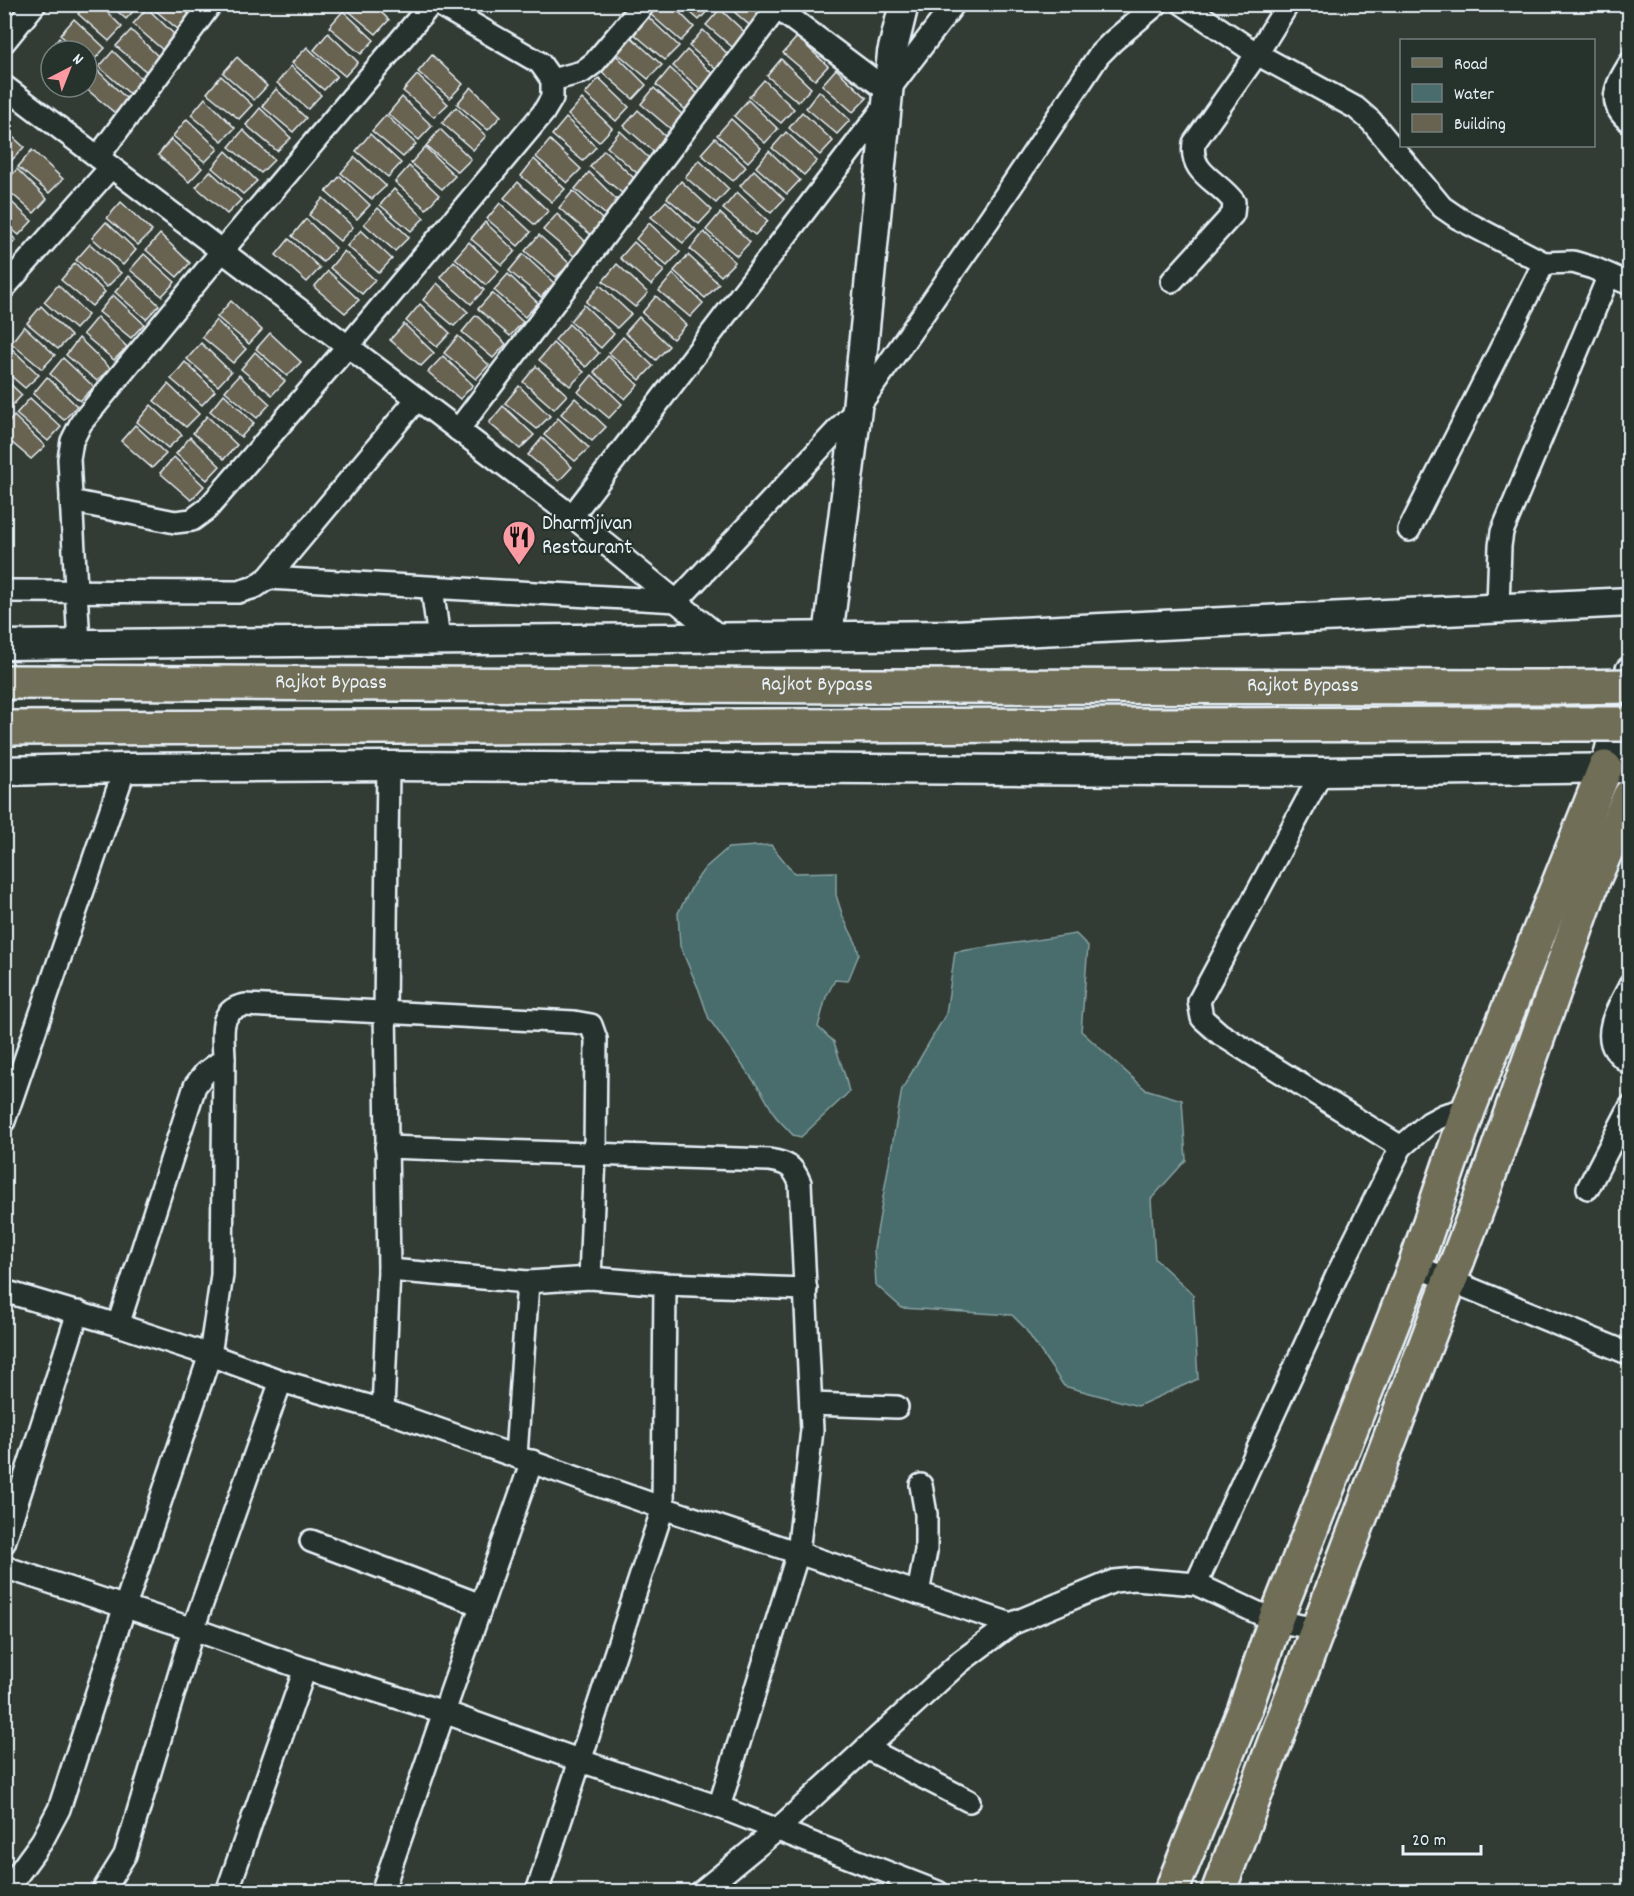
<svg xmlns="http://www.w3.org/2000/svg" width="1634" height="1896" viewBox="0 0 1634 1896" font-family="Dekko,sans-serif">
<rect width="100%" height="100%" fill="#333c34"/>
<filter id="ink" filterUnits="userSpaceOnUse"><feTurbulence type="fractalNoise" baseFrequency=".0167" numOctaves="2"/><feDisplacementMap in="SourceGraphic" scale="12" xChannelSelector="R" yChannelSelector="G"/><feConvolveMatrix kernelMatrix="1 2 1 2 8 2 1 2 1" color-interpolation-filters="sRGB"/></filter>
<g filter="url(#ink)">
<!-- water -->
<g fill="#486d6c" stroke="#88a2a4" stroke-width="1.5">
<path d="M771,845L794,873L836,872V895L843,917L856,943L859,954L848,981L835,980L826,997L818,1027L834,1042L845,1076L849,1092L801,1137L793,1135L776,1117L761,1091L709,1019L699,990L680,946L678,913L694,883L705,868L728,848Z"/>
<path d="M1076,934L1088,946L1081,1031L1145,1089L1182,1100L1186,1160L1151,1199L1155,1259L1193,1294L1198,1379L1138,1406L1064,1386L1024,1327L1012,1315L902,1308L876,1285L874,1249L902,1089L946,1014L955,952Z"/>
</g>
<!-- building -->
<g fill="#686251" stroke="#e8f1f8" stroke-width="1.5">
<path d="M86,4H99L122,27L109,41L78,14Z"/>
<path d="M109,4H138L139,5L126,19Z"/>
<path d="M179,4L193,18L180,31L149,5Z"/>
<path d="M348,4H373L389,20L376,34L345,8Z"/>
<path d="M658,4H671L694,27L681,41L650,14Z"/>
<path d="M681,4H710L712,6L699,20Z"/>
<path d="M725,4H756L767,16L754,29Z"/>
<path d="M147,8L177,37L164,51L133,24Z"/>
<path d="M720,9L751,38L737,51L706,25Z"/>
<path d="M343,11L374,40L361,54L329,27Z"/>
<path d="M648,17L679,46L665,60L634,34Z"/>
<path d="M74,19L105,48L92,62L87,58V51H79L60,35Z"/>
<path d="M131,30L161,59L148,73L116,46Z"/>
<path d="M703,30L733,59L720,73L689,46Z"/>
<path d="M328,33L358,62L345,76L314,50Z"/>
<path d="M631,37L662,65L648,79L617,53Z"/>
<path d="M797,37L828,66L815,80L783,53Z"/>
<path d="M59,38L72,51H51V60L45,55Z"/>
<path d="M307,47L337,76L324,90L292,63Z"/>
<path d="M687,50L717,78L704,92L673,66Z"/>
<path d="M113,51L143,80L130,94L99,67Z"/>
<path d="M432,55L463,84L450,98L418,72Z"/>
<path d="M616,55L646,85L633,99L602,72Z"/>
<path d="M237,57L267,86L254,100L223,73Z"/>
<path d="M781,59L811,88L798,102L767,76Z"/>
<path d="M291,66L321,95L308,109L277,83Z"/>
<path d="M670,68L701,97L687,111L656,85Z"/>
<path d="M836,69L867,98L853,112L822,85Z"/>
<path d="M97,70L128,100L115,113L84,87H87V82Z"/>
<path d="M417,75L448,104L434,117L403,91Z"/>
<path d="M221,76L252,105L239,119L207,93Z"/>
<path d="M599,78L629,107L616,121L585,94Z"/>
<path d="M764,80L794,109L781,123L749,97Z"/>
<path d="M471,87L501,116L488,130L457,104Z"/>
<path d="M654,88L685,117L672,130L641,104Z"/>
<path d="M276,89L306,118L293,132L262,106Z"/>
<path d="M819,91L850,120L837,134L806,108Z"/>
<path d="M402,97L432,126L419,140L388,114Z"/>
<path d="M205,98L235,128L222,141L191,115Z"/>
<path d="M582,99L612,128L599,142L568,115Z"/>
<path d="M748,100L778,129L765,143L734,116Z"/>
<path d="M456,107L486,136L473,150L442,123Z"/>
<path d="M260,108L291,138L277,151L246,125Z"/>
<path d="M638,110L668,139L655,153L624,126Z"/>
<path d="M802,112L833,141L820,155L789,128Z"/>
<path d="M386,115L416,144L403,157L372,131Z"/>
<path d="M566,118L596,147L583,161L552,135Z"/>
<path d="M187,119L218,149L205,162L173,136Z"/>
<path d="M731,119L761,148L748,162L717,135Z"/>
<path d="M4,129L24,147L11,161L4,156Z"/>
<path d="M440,129L471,159L458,172L426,146Z"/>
<path d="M243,130L274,160L261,173L229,147Z"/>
<path d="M620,131L651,160L638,174L607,147Z"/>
<path d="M786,132L817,161L804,175L772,148Z"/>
<path d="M370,134L401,163L388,177L356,151Z"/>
<path d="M715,138L746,167L733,181L701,154Z"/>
<path d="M171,139L202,168L189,182L158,155Z"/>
<path d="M550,140L581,169L567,183L536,157Z"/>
<path d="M425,147L455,176L442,189L411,163Z"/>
<path d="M32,150L63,179L49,193L18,167Z"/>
<path d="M604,150L635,179L622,193L590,167Z"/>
<path d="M226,151L257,181L243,194L212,168Z"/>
<path d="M769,151L800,180L787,194L756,167Z"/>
<path d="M355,157L386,186L372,199L341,173Z"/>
<path d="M534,159L565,189L552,202L521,176Z"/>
<path d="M699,160L729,189L716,203L685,177Z"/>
<path d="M409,166L439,195L426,209L395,182Z"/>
<path d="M17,169L47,199L34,213L4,187V184Z"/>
<path d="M754,170L784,199L771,213L740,186Z"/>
<path d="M210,171L241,200L227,214L196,187Z"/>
<path d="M589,172L619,202L606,215L575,189Z"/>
<path d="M340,176L370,205L357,219L326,192Z"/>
<path d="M681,181L712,210L699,224L667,198Z"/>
<path d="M518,182L548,211L535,225L504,198Z"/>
<path d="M394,189L424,218L411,231L380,205Z"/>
<path d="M573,191L604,221L590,234L559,208Z"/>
<path d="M737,192L768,221L755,235L723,209Z"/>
<path d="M4,195L32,221L19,235L4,223Z"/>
<path d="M323,198L353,227L340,241L309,215Z"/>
<path d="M666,201L696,230L683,243L651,217Z"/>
<path d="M121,202L152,231L138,245L107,218Z"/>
<path d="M500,203L531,232L518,246L487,219Z"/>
<path d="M378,208L409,237L395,251L364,224Z"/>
<path d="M720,213L750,242L737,256L706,230Z"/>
<path d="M557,214L587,243L574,256L543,230Z"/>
<path d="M306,219L336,248L323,262L292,236Z"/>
<path d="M106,222L136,250L123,265L92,238Z"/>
<path d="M485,222L515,251L502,265L471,239Z"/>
<path d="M649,223L680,252L667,266L636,239Z"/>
<path d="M4,229L16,240L4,252Z"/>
<path d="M361,230L392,259L379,273L347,246Z"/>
<path d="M704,232L735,262L721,276L690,249Z"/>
<path d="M160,234L190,263L177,277L146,250Z"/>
<path d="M539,235L570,264L556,277L525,251Z"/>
<path d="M289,239L320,268L307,282L276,255Z"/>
<path d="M469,242L499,271L486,285L455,258Z"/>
<path d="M634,242L664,271L651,285L620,258Z"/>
<path d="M90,244L121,273L107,287L76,260Z"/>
<path d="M344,251L375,280L362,294L330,268Z"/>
<path d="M144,254L175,282L162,296L130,270Z"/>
<path d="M523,254L554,283L541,297L509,271Z"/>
<path d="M688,255L719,284L705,298L674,271Z"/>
<path d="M454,261L484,290L471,304L440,277Z"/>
<path d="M75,263L105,292L92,306L61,280Z"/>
<path d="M617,264L648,293L635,307L603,281Z"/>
<path d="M328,271L359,300L345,313L314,287Z"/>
<path d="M508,274L538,303L525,317L494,290Z"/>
<path d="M673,274L703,303L690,317L659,291Z"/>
<path d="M129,276L159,305L146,319L115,292Z"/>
<path d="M437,283L468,312L454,326L423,300Z"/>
<path d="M58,285L88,315L75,329L44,302Z"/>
<path d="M600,285L631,314L617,328L586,302Z"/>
<path d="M492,293L523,322L510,336L478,309Z"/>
<path d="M113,295L144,324L131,338L99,312Z"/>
<path d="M656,296L686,325L673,339L642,313Z"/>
<path d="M231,301L262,330L249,344L217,317Z"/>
<path d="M420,304L450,333L437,347L406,321Z"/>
<path d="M584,305L614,334L601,348L570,321Z"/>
<path d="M41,306L71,336L58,349L27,323Z"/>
<path d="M476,315L506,344L493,358L462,332Z"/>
<path d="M97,317L127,347L114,360L83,334Z"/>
<path d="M639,317L669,346L656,360L625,333Z"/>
<path d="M216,320L246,349L233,363L202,337Z"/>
<path d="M404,324L434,353L421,366L390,340Z"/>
<path d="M569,324L599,353L586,367L555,340Z"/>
<path d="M24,326L55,355L42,369L11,343Z"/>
<path d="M270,333L301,362L287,376L256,349Z"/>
<path d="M458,336L489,365L476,379L444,353Z"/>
<path d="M623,337L653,366L640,380L609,353Z"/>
<path d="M79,338L110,368L97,381L66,355Z"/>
<path d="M201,343L231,372L218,386L187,359Z"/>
<path d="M553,343L584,372L570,386L539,360Z"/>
<path d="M8,345L39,375L25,388L4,370V350Z"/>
<path d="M255,352L285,381L272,395L241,369Z"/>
<path d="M443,356L473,385L460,399L428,372Z"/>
<path d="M608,356L638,385L625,399L594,372Z"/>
<path d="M63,358L94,387L80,401L50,374Z"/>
<path d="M185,362L215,391L202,405L171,379Z"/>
<path d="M536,366L567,395L554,409L523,382Z"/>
<path d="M239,375L270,404L257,418L225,391Z"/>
<path d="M592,375L622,404L609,418L578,392Z"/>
<path d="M47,377L77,406L64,420L33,394Z"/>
<path d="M4,378L22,395L9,409L4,405Z"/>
<path d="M168,384L199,414L186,427L154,401Z"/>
<path d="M519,386L550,416L537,429L505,403Z"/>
<path d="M224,394L254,423L241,437L210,411Z"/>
<path d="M30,398L61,427L48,441L16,414Z"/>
<path d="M575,398L606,427L592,441L561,414Z"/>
<path d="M151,405L182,435L168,448L137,422Z"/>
<path d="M503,406L534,435L520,449L489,423Z"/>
<path d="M14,416L45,446L31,459L4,436V428Z"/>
<path d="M207,416L237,445L224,459L193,433Z"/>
<path d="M558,418L589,448L575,461L544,435Z"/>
<path d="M135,425L166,454L152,468L121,441Z"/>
<path d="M190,437L220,466L207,480L176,454Z"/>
<path d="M542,438L572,467L559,481L528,455Z"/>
<path d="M174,457L204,486L191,500L160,473Z"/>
</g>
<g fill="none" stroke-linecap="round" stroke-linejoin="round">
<!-- street casing -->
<g stroke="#e8f1f8" stroke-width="26">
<g id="street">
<path d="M772,4L888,91L954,4"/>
<path d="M1183,4L1257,54L1356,108L1371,121L1442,207L1458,218L1544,263L1409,530"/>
<path d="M4,42L35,4"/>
<path d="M1630,63C1617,84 1605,103 1630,122"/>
<path d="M552,80L582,72L594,63L644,4"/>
<path d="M4,86L572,516L720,637"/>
<path d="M98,157L211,4"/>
<path d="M1544,263L1573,262L1593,268L1630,284"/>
<path d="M1172,281L1233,214L1234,202C1218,180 1189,174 1194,143L1257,54L1288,4"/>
<path d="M4,288L111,167"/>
<path d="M458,430L780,4"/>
<path d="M71,501L175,522L192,520L207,509L348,346L543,113L552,98V80L540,63L438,4"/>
<path d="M572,516L888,102"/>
<path d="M268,578L677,601L857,409L990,218L1099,55L1113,41L1157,4"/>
<path d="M432,588L439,639"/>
<path d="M4,591L238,592L255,587L268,578L417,399"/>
<path d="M1498,607L1500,546L1502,532L1609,275"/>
<path d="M79,644L69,459L72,441L81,423L222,251L431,4"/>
<path d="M1322,772L1199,1001L1202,1018L1220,1034L1401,1147L1429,1123L1444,1115L1469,1108"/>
<path d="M1630,985C1621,1004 1602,1030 1615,1050C1619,1055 1625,1060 1630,1064"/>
<path d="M224,1059C224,1036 216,1010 245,1005L574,1022L591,1025L596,1039L595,1155L590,1278"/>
<path d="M4,1121L125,768"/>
<path d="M386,1147L769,1160C788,1163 793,1166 800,1183L812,1430L798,1553L719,1807L938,1892"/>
<path d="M1588,1188L1630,1107"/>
<path d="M1415,1266L1630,1354"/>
<path d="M389,1270L528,1282L516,1455"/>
<path d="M528,1282L590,1278L665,1284L806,1289"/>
<path d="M4,1291L118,1325L210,1355L281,1381L383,1410L663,1508L1011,1624"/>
<path d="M811,1404L897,1407"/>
<path d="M383,1410L389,1270L385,1011L388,766"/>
<path d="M532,1461L444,1712L581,1761L719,1807"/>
<path d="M311,1541L481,1605"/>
<path d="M4,1543L78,1312"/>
<path d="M4,1567L193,1629L305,1669L444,1712L382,1892"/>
<path d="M1196,1584L1338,1273L1401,1147"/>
<path d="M918,1593L926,1551V1514L921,1485"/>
<path d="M866,1748L969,1801"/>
<path d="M5,1892L42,1841L59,1809L125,1606L210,1355L222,1275L224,1059L205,1073L195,1086L118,1325"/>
<path d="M102,1892L125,1855L193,1629L281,1381"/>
<path d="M227,1892L305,1669"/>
<path d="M537,1892L663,1508L665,1284"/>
<path d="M701,1892L778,1829L960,1662L1011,1624L1114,1581L1135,1579L1196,1584L1275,1621L1318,1629"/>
</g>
</g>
<!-- secondary casing -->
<g stroke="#e8f1f8" stroke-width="33">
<g id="secondary">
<path d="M828,636L857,409L892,53L904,4"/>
<path d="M4,645L956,635L1630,602"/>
<path d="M1605,768L1630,671"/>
<path d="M4,771L125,768L388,766L1322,772L1630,768"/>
</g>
</g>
<!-- primary casing -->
<g stroke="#e8f1f8" stroke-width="38">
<g id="primary">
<path d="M1171,1892L1244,1712L1275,1621L1415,1266L1469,1108L1605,768"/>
<path d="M1218,1892L1477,1209L1594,878L1630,796"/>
</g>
</g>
<!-- highway casing -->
<g stroke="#e8f1f8" stroke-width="38">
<g id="highway">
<path id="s1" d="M4,682L866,686L1567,687"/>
<path d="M4,728L1554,724"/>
</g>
</g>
<!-- street -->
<use href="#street" stroke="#26332d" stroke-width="21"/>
<!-- secondary -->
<use href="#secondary" stroke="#26332d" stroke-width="28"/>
<!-- primary -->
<use href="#primary" stroke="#716e59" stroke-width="33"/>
<!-- highway -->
<use href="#highway" stroke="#716e59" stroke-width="33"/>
<!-- highway-bridge casing -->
<g stroke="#e8f1f8" stroke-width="38" stroke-linecap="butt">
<g id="highway-bridge">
<path d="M1567,687L1630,686"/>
<path d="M1554,724H1630"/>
</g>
</g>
<!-- highway-bridge -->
<use href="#highway-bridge" stroke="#716e59" stroke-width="33"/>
</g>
</g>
<!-- icons -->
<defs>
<g id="restaurant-pin" transform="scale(1.725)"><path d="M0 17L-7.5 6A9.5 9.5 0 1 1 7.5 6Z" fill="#ff9aa2" stroke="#26332d"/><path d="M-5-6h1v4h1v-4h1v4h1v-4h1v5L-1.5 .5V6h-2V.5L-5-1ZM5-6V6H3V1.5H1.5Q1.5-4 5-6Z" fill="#111"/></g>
</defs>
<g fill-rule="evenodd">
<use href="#restaurant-pin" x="519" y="537"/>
</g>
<g text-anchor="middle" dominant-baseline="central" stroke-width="4.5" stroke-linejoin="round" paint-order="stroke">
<!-- poi labels -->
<g font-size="21" fill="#e8f1f8" stroke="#26332d" text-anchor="start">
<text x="542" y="525">Dharmjivan<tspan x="542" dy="24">Restaurant</tspan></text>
</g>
<!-- street labels -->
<g font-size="21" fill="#e8f1f8" stroke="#26332d">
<text stroke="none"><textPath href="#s1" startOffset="327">Rajkot Bypass</textPath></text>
<text stroke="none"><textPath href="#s1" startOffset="813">Rajkot Bypass</textPath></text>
<text stroke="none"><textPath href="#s1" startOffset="1299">Rajkot Bypass</textPath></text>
</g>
</g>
<!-- margin -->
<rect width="1634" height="1896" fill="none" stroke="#26332d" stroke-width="24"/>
<rect x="12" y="12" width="1610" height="1872" fill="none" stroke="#e8f1f8" stroke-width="2" filter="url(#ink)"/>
<!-- legend -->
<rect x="1400" y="39" width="195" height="108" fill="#26332d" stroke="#747f7e" stroke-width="1.5"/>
<rect x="1412" y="58" width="30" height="9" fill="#716e59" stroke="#747f7e" stroke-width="1.5"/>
<text x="1454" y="69" font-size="18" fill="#e8f1f8">Road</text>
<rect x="1412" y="84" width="30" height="18" fill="#486d6c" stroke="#747f7e" stroke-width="1.5"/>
<text x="1454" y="99" font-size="18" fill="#e8f1f8">Water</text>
<rect x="1412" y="114" width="30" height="18" fill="#686251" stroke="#747f7e" stroke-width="1.5"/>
<text x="1454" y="129" font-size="18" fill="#e8f1f8">Building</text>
<!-- north arrow -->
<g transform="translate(69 69) rotate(42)"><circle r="28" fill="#26332d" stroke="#747f7e" stroke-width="1.5"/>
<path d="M0-4.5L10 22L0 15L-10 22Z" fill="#ff9aa2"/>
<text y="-9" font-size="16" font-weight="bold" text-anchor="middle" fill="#e8f1f8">N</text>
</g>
<!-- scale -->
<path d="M1403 1845v9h78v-9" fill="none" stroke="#e8f1f8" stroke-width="3"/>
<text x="1412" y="1845" font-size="18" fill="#e8f1f8" stroke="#26332d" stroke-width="4.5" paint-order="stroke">20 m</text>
</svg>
